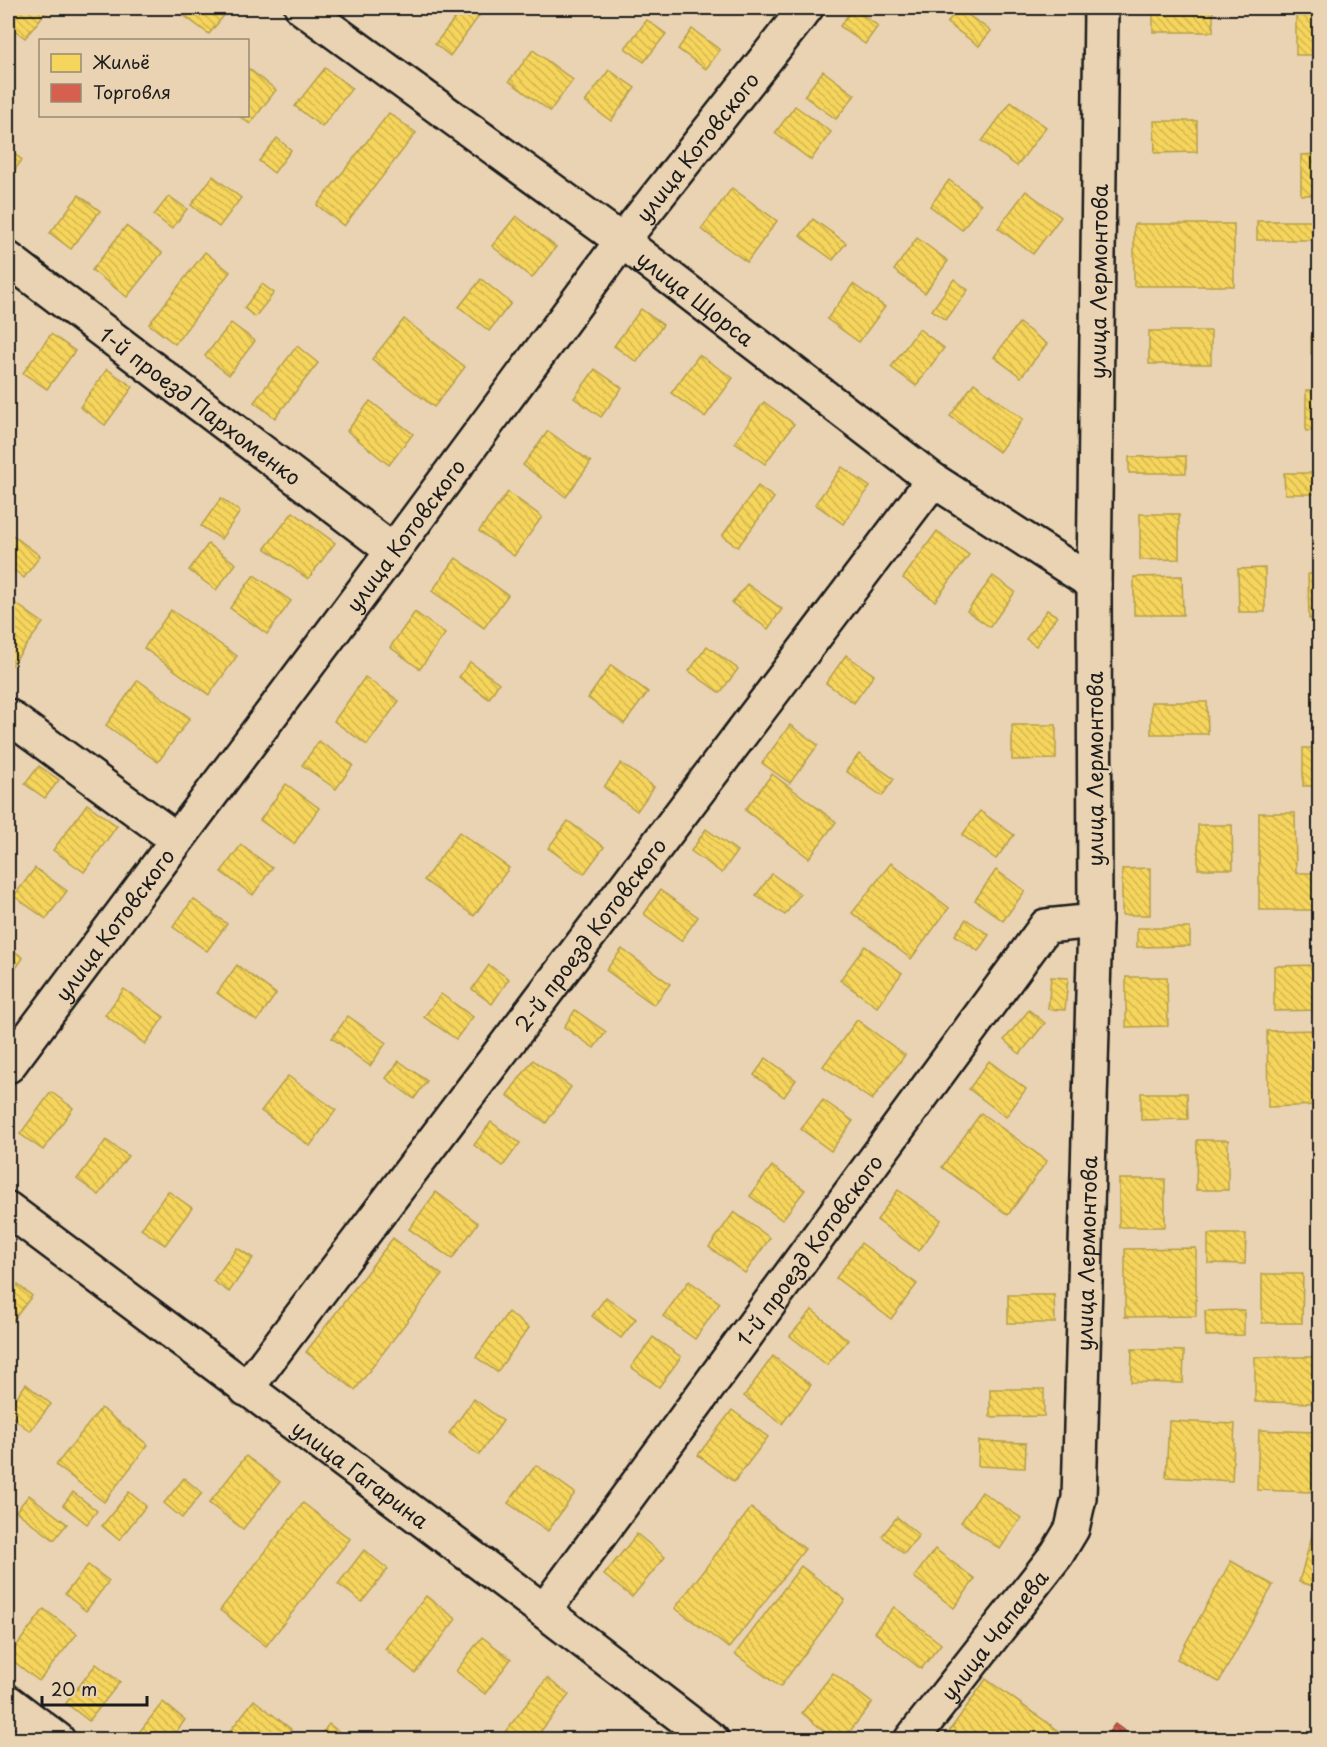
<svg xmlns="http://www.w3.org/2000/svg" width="1327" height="1747" viewBox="0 0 1327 1747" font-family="'Playpen Sans',sans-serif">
<defs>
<pattern id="homes-back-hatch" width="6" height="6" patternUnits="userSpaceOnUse" patternTransform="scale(1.5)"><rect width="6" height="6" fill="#f6d55c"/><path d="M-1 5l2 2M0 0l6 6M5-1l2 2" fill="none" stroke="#d2b64f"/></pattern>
<pattern id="shops-back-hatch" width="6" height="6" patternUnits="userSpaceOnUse" patternTransform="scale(1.5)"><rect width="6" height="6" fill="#d6604d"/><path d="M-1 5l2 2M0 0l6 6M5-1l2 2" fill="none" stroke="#ad4e3f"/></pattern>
</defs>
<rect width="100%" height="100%" fill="#e9d3b2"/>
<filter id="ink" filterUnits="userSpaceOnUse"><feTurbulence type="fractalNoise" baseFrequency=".0167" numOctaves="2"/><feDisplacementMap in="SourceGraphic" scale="12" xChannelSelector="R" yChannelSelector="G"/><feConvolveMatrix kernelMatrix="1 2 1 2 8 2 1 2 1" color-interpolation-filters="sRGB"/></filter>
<g filter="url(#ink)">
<!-- homes -->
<g fill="url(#homes-back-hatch)" stroke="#b59e49" stroke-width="1.5">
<path d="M8,8H49L25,38L8,25Z"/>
<path d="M187,8H230L209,34L182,14Z"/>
<path d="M463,8H477L482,12L450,56L435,44Z"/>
<path d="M853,8L878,26L865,44L840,26Z"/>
<path d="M958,8L991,31L979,46L947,23Z"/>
<rect x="1153" y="8" width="60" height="24"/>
<rect x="1296" y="16" width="24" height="39"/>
<path d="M647,20L666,34L644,62L625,48Z"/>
<path d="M692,29L720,50L706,69L678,49Z"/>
<path d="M533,50L573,80L550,111L509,81Z"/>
<path d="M248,68L276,90L250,124L239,116H248Z"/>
<path d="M325,68L352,88L322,127L295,106Z"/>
<path d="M609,70L635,88L611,121L585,102Z"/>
<path d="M823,71L855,95L836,119L804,96Z"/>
<path d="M1011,102L1046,127L1017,166L982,141Z"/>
<path d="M795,106L831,132L811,160L775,133Z"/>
<path d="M389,113L416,133L344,226L317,205Z"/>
<path d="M1154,121H1197V152L1155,153Z"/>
<path d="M277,138L291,150L274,173L259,161Z"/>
<path d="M8,149L22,160L8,179Z"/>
<path d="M1320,154V195H1301V155Z"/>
<path d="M213,176L241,198L219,227L191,205Z"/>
<path d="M949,180L981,204L962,230L930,206Z"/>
<path d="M732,188L777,221L747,262L701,229Z"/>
<path d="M1026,191L1061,217L1033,254L998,228Z"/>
<path d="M79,195L100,211L71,249L50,233Z"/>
<path d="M169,196L187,209L172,229L154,215Z"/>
<path d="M516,216L556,247L532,278L492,246Z"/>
<path d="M813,219L846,243L833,260L800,236Z"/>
<rect x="1257" y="221" width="63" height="19"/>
<rect x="1134" y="224" width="100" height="62"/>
<path d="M126,226L162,253L127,297L92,270Z"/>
<path d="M917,238L948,261L925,293L894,270Z"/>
<path d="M205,252L230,272L175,344L149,324Z"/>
<path d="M481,279L511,303L489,331L459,307Z"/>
<path d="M954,279L968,290L946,320L932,310Z"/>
<path d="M262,284L274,293L255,317L244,308Z"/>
<path d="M853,284L885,307L859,342L827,319Z"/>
<path d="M641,309L663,325L637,362L614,346Z"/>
<path d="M404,319L465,367L434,407L372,359Z"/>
<path d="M231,323L255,341L229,375L205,356Z"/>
<path d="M1019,323L1047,344L1021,377L994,357Z"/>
<path d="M919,329L944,348L916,386L891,367Z"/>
<rect x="1149" y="331" width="62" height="33"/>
<path d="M51,334L75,351L47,389L23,373Z"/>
<rect x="1311" y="336" width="9" height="18"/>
<path d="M297,346L318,363L275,418L254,402Z"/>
<path d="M699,355L733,378L705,417L671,393Z"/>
<path d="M107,369L133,387L105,425L80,407Z"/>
<path d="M595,369L622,388L601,417L574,398Z"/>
<path d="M974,383L1023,419L999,452L950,416Z"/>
<rect x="1306" y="390" width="14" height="41"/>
<path d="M370,401L413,434L389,465L347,431Z"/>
<path d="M764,402L794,424L765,464L735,442Z"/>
<path d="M548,431L591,462L566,497L523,465Z"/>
<path d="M1186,456V473H1129V457Z"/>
<path d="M842,467L870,487L843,524L815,504Z"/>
<path d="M1284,473H1320V494H1285Z"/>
<path d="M758,486L774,498L738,547L722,536Z"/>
<path d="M508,492L542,517L514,556L479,531Z"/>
<path d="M221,498L240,512L221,539L201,526Z"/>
<path d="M293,512L335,543L308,579L265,548Z"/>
<path d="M1140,514H1179V559L1140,560Z"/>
<path d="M937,531L969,555L935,601L903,578Z"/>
<path d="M10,533L40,556L24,578L8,565V536Z"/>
<path d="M208,544L236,564L216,590L189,570Z"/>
<path d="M456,558L508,595L484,628L432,591Z"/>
<path d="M1265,568V612H1239L1238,569Z"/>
<path d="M1308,574H1320V619H1309Z"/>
<path d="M254,575L291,601L267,634L230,608Z"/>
<path d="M993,576L1015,592L990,627L967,611Z"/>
<path d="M1182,576L1183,615H1134V577Z"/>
<path d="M747,584L782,609L768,629L732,603Z"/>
<path d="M15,603L43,623L11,666L8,664V614Z"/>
<path d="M171,610L237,656L209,695L144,648Z"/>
<path d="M1047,610L1057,616L1036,646L1026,639Z"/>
<path d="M415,612L445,634L420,669L390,647Z"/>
<path d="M707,646L738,669L720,693L689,671Z"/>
<path d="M846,655L874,675L854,703L826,683Z"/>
<path d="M470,662L499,683L489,699L459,677Z"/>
<path d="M611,665L648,692L624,724L588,698Z"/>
<path d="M365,677L399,701L367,745L334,721Z"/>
<path d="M138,680L190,718L158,762L106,725Z"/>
<path d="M1151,702H1207L1208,734H1151Z"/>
<path d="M790,725L818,745L790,783L762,763Z"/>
<path d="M1012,725H1056V759L1012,760Z"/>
<path d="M319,741L353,765L336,789L302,765Z"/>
<rect x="1303" y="748" width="17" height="38"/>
<path d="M859,754L894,779L882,796L846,771Z"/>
<path d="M621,763L654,787L637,811L604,787Z"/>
<path d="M39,766L59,780L45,798L25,784Z"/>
<path d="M772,774L836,822L809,858L745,810Z"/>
<path d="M286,784L319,808L294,844L260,820Z"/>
<path d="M87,804L117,826L84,872L53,850Z"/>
<path d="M980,811L1014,835L996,859L962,835Z"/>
<path d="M1259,813H1295L1296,873H1320V910H1259Z"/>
<path d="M568,821L604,847L584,874L548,848Z"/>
<path d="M1198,825H1232L1233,869H1198Z"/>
<path d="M706,829L737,851L722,873L691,851Z"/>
<path d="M459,832L509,868L474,916L424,880Z"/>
<path d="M241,845L272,868L253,895L221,872Z"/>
<path d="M891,863L949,908L911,959L852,913Z"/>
<path d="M35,868L67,891L46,919L14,896Z"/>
<path d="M1150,868V915H1122V869Z"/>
<path d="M996,870L1025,891L1003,921L975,900Z"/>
<path d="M772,874L800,894L785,915L756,895Z"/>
<path d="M660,890L698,917L681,941L644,914Z"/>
<path d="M193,899L227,924L207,951L173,927Z"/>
<path d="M966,919L989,935L978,951L955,935Z"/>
<path d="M1137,928H1190V946L1137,947Z"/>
<path d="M8,946L23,958L8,980Z"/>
<path d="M865,946L902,973L877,1007L840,980Z"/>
<path d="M622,949L670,984L654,1005L606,970Z"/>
<path d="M237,965L276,994L257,1021L217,993Z"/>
<path d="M489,965L509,979L492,1004L472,989Z"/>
<path d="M1320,965V1010L1274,1011V966Z"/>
<path d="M1051,977L1068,978L1065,1010L1048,1009Z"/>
<path d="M1126,977H1167L1168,1026L1126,1027Z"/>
<path d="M124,989L164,1017L145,1044L105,1015Z"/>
<path d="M441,994L473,1017L456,1039L424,1017Z"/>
<path d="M575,1010L606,1032L594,1048L564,1027Z"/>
<path d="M1029,1010L1045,1023L1020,1054L1004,1040Z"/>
<path d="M348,1016L386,1043L370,1066L332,1038Z"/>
<path d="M857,1020L905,1055L872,1100L823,1066Z"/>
<path d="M1320,1030V1105L1268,1107L1267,1031Z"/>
<path d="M766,1058L796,1080L784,1097L754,1075Z"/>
<path d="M533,1060L571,1087L546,1123L507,1095Z"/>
<path d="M399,1061L427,1081L414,1099L386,1078Z"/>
<path d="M989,1061L1026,1089L1006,1117L969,1089Z"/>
<path d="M288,1076L336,1110L310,1146L261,1111Z"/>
<path d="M51,1092L73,1108L43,1150L20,1134Z"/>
<path d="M1141,1093H1187L1188,1119L1141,1120Z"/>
<path d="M823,1100L853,1121L831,1151L801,1129Z"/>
<path d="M981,1113L1047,1161L1008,1215L942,1167Z"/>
<path d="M491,1122L520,1143L503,1166L474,1145Z"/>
<path d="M106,1140L128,1156L99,1195L77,1179Z"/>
<path d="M1197,1140H1228V1190H1196Z"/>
<path d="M772,1166L805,1190L782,1220L750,1196Z"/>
<rect x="1119" y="1179" width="46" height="48"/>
<path d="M898,1190L941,1220L919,1251L877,1220Z"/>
<path d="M168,1191L192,1208L165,1245L141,1229Z"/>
<path d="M436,1192L478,1223L452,1259L409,1229Z"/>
<path d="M734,1212L770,1238L745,1273L709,1247Z"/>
<path d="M1208,1234H1246L1245,1264L1208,1263Z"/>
<path d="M393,1238L442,1275L355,1390L306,1352Z"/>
<path d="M861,1243L917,1284L891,1319L836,1278Z"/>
<path d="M237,1248L253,1258L229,1292L213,1281Z"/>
<path d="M1196,1248V1316L1125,1317V1249Z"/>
<path d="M1262,1274H1303L1302,1323H1262Z"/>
<path d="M8,1277L32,1296L8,1327Z"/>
<path d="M689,1281L720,1303L695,1339L663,1316Z"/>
<path d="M1008,1295H1054L1055,1323H1008Z"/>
<path d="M606,1297L636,1319L621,1338L592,1316Z"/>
<path d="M812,1310L848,1340L827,1365L790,1336Z"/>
<path d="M1244,1310V1335L1206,1336L1205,1311Z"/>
<path d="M508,1312L529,1328L497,1372L476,1357Z"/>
<path d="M653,1337L681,1357L659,1387L631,1367Z"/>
<path d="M1132,1349L1184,1351L1183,1383L1131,1382Z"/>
<path d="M773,1356L811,1385L782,1424L744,1396Z"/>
<path d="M1255,1357H1320V1403L1255,1402Z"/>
<path d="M26,1384L51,1404L30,1431L8,1414V1408Z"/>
<path d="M990,1389H1044V1416L990,1417Z"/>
<path d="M474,1399L503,1421L479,1455L449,1433Z"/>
<path d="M101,1408L148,1445L104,1502L56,1465Z"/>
<path d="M732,1410L768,1437L734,1482L698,1455Z"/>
<path d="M1169,1421L1235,1424L1232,1481L1166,1477Z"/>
<path d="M1259,1430L1316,1432L1314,1492L1257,1490Z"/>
<path d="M979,1441L1026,1443L1025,1468L978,1466Z"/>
<path d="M246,1456L280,1482L243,1529L209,1503Z"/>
<path d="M536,1465L575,1493L548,1531L508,1503Z"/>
<path d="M184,1478L202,1493L182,1518L164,1503Z"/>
<path d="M73,1492L97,1511L87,1524L63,1505Z"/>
<path d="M129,1492L146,1506L119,1540L102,1526Z"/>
<path d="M982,1492L1021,1518L1000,1549L961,1522Z"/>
<path d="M29,1495L67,1524L54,1540L16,1511Z"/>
<path d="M303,1503L350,1539L266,1646L220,1610Z"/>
<path d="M751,1508L805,1549L729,1648L675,1608Z"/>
<path d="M897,1517L919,1535L904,1554L882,1536Z"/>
<path d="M1313,1532L1320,1534V1588L1299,1582Z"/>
<path d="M637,1534L665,1557L632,1597L604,1575Z"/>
<path d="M935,1549L975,1579L954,1608L914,1577Z"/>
<path d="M364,1550L388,1569L362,1602L338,1584Z"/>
<path d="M1231,1561L1273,1585L1219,1682L1177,1659Z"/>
<path d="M88,1565L109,1581L86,1611L65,1594Z"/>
<path d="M801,1566L845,1600L780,1687L735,1654Z"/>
<path d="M426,1596L456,1619L415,1673L385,1649Z"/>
<path d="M894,1607L941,1644L921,1669L874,1632Z"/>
<path d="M44,1609L77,1634L39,1681L8,1657Z"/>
<path d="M482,1637L511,1659L485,1694L456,1671Z"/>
<path d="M96,1664L120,1682L89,1721L66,1703Z"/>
<path d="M833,1673L872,1703L843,1740H835L802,1713Z"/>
<path d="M547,1678L569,1695L534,1740H513L504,1733Z"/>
<path d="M986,1679L1059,1731L1053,1740H943Z"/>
<path d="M254,1700L291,1729L282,1740H223Z"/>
<path d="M163,1702L185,1720L170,1740H133Z"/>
<path d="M329,1724L350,1740H317Z"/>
<path d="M597,1731L609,1740H590Z"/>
</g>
<!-- shops -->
<path fill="url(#shops-back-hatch)" stroke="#9e4c3e" stroke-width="1.5" d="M1115,1724L1137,1740H1103Z"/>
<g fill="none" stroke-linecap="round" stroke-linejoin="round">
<!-- street casing -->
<g stroke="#1c1c1c" stroke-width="38">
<g id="street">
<path id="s1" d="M302,8L622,241L933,480L1094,584"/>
<path id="s2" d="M8,259L393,551"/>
<path d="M8,716L176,839"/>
<path id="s3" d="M8,1066L393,551L622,241L806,8"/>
<path id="s4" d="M246,1389L933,480"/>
<path id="s5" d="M544,1611L1046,926L1095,921"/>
<path d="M8,1702L58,1740"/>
<path id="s6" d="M911,1740L1057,1554L1072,1529L1079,1498L1095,921L1094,584L1101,8"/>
</g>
</g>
<!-- secondary casing -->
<g stroke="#1c1c1c" stroke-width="38">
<g id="secondary">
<path id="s7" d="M8,1209L544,1611L712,1740"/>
</g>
</g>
<!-- street -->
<use href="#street" stroke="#e9d3b2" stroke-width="33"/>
<!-- secondary -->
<use href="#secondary" stroke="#e9d3b2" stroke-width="33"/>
</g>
</g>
<g text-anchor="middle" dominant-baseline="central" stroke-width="6" stroke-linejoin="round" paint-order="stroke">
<!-- street labels -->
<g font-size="21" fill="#1c1c1c" stroke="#e9d3b2">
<text stroke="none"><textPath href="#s3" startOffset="1149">улица Котовского</textPath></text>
<text stroke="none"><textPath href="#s6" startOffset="1514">улица Лермонтова</textPath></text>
<text stroke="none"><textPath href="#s1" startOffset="489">улица Щорса</textPath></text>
<text stroke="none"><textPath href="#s2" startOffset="242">1-й проезд Пархоменко</textPath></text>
<text stroke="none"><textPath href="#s3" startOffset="663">улица Котовского</textPath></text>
<text transform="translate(1094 769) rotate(-90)">улица Лермонтова</text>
<text stroke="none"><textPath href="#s3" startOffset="177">улица Котовского</textPath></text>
<text stroke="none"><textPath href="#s4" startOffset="570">2-й проезд Котовского</textPath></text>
<text stroke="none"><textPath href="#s5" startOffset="448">1-й проезд Котовского</textPath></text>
<text stroke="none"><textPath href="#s6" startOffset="542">улица Лермонтова</textPath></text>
<text stroke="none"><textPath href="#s7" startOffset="441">улица Гагарина</textPath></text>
<text stroke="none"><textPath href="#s6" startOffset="134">улица Чапаева</textPath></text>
</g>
</g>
<!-- margin -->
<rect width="1327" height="1747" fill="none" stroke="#e9d3b2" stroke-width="30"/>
<rect x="15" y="15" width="1297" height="1717" fill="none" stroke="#1c1c1c" stroke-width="2" filter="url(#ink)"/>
<!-- legend -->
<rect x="39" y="39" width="210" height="78" fill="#e9d3b2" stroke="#978a76" stroke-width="1.5"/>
<rect x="51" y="54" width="30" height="18" fill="#f6d55c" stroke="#978a76" stroke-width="1.5"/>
<text x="93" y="69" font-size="18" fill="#1c1c1c">Жильё</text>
<rect x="51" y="84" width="30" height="18" fill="#d6604d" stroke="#978a76" stroke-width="1.5"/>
<text x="93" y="99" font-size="18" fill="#1c1c1c">Торговля</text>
<!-- scale -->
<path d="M42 1696v9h105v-9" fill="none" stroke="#1c1c1c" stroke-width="3"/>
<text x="51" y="1696" font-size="18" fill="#1c1c1c" stroke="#e9d3b2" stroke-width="4.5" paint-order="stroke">20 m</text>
</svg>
